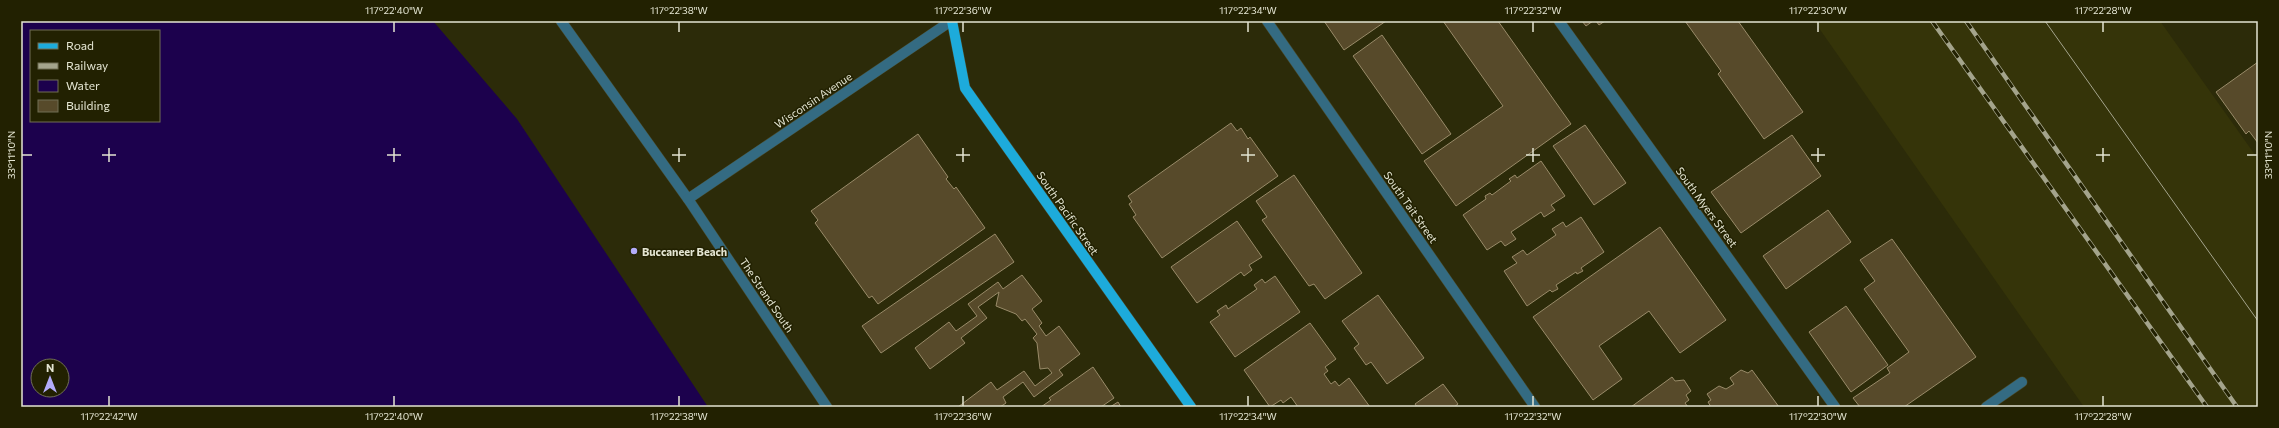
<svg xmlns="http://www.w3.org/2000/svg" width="2279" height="428" viewBox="0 0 2279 428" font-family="Commissioner,sans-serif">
<rect width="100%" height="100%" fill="#2c2b09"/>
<!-- built -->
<path fill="#353409" d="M1814,21H2160L2258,159V407H2084Z"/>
<!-- water -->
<path fill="#1c014d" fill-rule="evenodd" d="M21,21H433L517,119L708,407H21ZM31,31H159V121H31ZM38,366H62V390H38Z"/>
<!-- building -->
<g fill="#574a2a" stroke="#998b69">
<path d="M1324,21H1386L1344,50Z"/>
<path d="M1443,21H1498L1571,124L1456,206L1424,161L1503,106Z"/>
<path d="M1582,21H1593L1586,26Z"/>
<path d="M1596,21H1605L1599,25Z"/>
<path d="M1685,21H1738L1803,112L1764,139L1718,74L1721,71Z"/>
<path d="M1382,35L1451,134L1422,154L1353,56Z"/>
<path d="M2258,62V143L2249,131L2246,134L2216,92Z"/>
<path d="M1231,123L1237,131L1241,128L1248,139L1250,137L1278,176L1162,258L1133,217L1136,215L1129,204L1132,202L1128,196Z"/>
<path d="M1585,125L1626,183L1594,205L1553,146Z"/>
<path d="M918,134L948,177L946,179L954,189L956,187L985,228L878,304L872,296L869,298L815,223L818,220L811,211Z"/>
<path d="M1792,135L1821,176L1741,233L1711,192Z"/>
<path d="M1541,161L1565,196L1551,205L1555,210L1544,217L1541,212L1511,232L1516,239L1505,246L1501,241L1487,250L1463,215L1486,199L1485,196L1490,193L1492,195L1511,181L1509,179L1515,175L1517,178Z"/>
<path d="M1294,175L1362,273L1325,299L1314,284L1309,286L1262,220L1267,217L1256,201Z"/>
<path d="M1828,210L1851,242L1786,289L1763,256Z"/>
<path d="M1581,217L1604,252L1581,268L1583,271L1577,274L1576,272L1556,285L1558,289L1552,292L1550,290L1527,306L1504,271L1517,263L1512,257L1523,250L1527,255L1556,235L1552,229L1563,222L1566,227Z"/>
<path d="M1237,221L1262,257L1249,265L1252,270L1244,276L1241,272L1197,303L1171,267Z"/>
<path d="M1660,227L1726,320L1680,353L1649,311L1599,346L1622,379L1593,400L1533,317Z"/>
<path d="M995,234L1014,262L881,353L862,326Z"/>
<path d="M1892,239L1976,357L1904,407H1860L1853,398L1890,373L1887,368L1909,352L1864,289L1875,281L1860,260Z"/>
<path d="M1022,275L1042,301L1032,309L1042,323L1039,326L1046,336L1059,326L1080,354L1059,370L1063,375L1034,397L1023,382L1003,397L1006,403L1000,407H958L991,382L997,390L1024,371L1035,386L1052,373L1048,368L1040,369L1037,343L1033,338L1037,334L1025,319L1022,321L1016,314L996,306L999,292L978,307L987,318L961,338L965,343L930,369L915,348L949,322L956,331L977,316L968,304L998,282L1003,289Z"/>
<path d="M1275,276L1300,312L1235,357L1210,322L1220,315L1217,311L1226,305L1228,309L1257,289L1254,285L1262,279L1265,283Z"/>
<path d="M1378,295L1424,358L1387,384L1371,362L1366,365L1354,348L1359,344L1342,321Z"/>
<path d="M1846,306L1888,365L1851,392L1809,332Z"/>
<path d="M1310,323L1336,359L1325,367L1328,371L1324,374L1331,384L1335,381L1339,386L1349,378L1370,407H1298L1291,397L1283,403L1281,400L1270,407L1244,370Z"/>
<path d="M1093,367L1114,398L1101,407H1041L1051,400L1049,398Z"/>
<path d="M1741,370L1748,373L1752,370L1779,407H1711L1708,402L1711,400L1707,394L1719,386L1726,389L1734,384L1730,378Z"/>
<path d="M1672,377L1675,381L1684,380L1691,391L1686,395L1689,400L1685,403L1688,407H1631Z"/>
<path d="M1443,384L1458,404L1454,407H1417L1415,404Z"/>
<path d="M1118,402L1121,407H1110Z"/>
</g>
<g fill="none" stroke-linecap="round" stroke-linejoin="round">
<!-- minor casing -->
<g stroke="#494929" stroke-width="11">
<g id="minor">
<path d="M561,21L688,199L827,407"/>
<path d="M1267,21L1535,407"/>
<path d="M1559,21L1835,407"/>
<path d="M688,199L951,21"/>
<path d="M1986,407L2022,382"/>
</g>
</g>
<!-- major casing -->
<g stroke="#494929" stroke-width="11">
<path id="major" d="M952,21L965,88L1191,407"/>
</g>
<!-- minor -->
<use href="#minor" stroke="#346b82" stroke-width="10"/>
<!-- major -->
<use href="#major" stroke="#1dabdb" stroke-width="10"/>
<!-- tram -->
<path stroke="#a4a48c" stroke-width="1" d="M2045,21L2258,321"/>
<!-- rail casing -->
<g stroke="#a4a48c" stroke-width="4.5">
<g id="rail">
<path d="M1932,21L2207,407"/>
<path d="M1966,21L2237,407"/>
</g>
</g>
<!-- rail -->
<use href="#rail" stroke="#222101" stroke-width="3" stroke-dasharray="9" stroke-linecap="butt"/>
</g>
<!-- ticks -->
<path fill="none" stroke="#e4e5d2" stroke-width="1.5" d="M394,22V32M679,22V32M963,22V32M1248,22V32M1533,22V32M1818,22V32M2103,22V32M109,148V162M394,148V162M679,148V162M963,148V162M1248,148V162M1533,148V162M1818,148V162M2103,148V162M22,155H32M102,155H116M387,155H401M672,155H686M956,155H970M1241,155H1255M1526,155H1540M1811,155H1825M2096,155H2110M2247,155H2257M109,396V406M394,396V406M679,396V406M963,396V406M1248,396V406M1533,396V406M1818,396V406M2103,396V406"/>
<!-- markers -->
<circle fill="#b3acf9" stroke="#222101" stroke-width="1.5" cx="634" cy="251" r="4"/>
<g text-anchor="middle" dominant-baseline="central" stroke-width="3" stroke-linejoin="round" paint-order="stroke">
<!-- street labels -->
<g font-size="11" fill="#e4e5d2" stroke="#222101">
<text transform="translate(813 100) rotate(-34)">Wisconsin Avenue</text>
<text transform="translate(1411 207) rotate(55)">South Tait Street</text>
<text transform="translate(1707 207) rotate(54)">South Myers Street</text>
<text transform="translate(1068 213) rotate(55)">South Pacific Street</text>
<text transform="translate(767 295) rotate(56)">The Strand South</text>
</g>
<!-- poi labels -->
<g font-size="11" font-weight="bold" fill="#e4e5d2" stroke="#222101" text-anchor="start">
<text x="642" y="251">Buccaneer Beach</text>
</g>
</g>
<!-- border -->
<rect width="2279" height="428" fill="none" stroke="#222101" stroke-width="44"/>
<!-- legend -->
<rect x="30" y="30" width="130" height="92" fill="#222101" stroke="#706f55"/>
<rect x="38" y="43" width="20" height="6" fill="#1dabdb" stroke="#706f55"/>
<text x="66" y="50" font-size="12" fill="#e4e5d2">Road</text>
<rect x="38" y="63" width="20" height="6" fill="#a4a48c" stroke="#706f55"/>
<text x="66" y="70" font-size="12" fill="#e4e5d2">Railway</text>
<rect x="38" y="80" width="20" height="12" fill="#1c014d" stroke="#706f55"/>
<text x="66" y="90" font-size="12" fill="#e4e5d2">Water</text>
<rect x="38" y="100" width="20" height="12" fill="#574a2a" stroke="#706f55"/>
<text x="66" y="110" font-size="12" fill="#e4e5d2">Building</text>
<!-- north arrow -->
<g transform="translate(50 378)"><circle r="19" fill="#222101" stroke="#706f55"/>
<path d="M0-3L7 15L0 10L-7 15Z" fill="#b3acf9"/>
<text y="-6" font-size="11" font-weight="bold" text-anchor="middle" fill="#e4e5d2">N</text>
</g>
<rect x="22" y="22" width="2235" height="384" fill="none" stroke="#e4e5d2" stroke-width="1.5"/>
<g font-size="10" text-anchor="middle" fill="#e4e5d2">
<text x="394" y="14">117°22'40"W</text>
<text x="679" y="14">117°22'38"W</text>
<text x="963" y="14">117°22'36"W</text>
<text x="1248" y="14">117°22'34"W</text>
<text x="1533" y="14">117°22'32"W</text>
<text x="1818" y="14">117°22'30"W</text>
<text x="2103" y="14">117°22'28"W</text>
<text transform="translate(11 155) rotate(-90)" y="4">33°11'10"N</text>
<text transform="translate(2268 155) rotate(-90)" y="4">33°11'10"N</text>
<text x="109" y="420">117°22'42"W</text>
<text x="394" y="420">117°22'40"W</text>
<text x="679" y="420">117°22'38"W</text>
<text x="963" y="420">117°22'36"W</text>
<text x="1248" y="420">117°22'34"W</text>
<text x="1533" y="420">117°22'32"W</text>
<text x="1818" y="420">117°22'30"W</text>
<text x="2103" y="420">117°22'28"W</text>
</g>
</svg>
